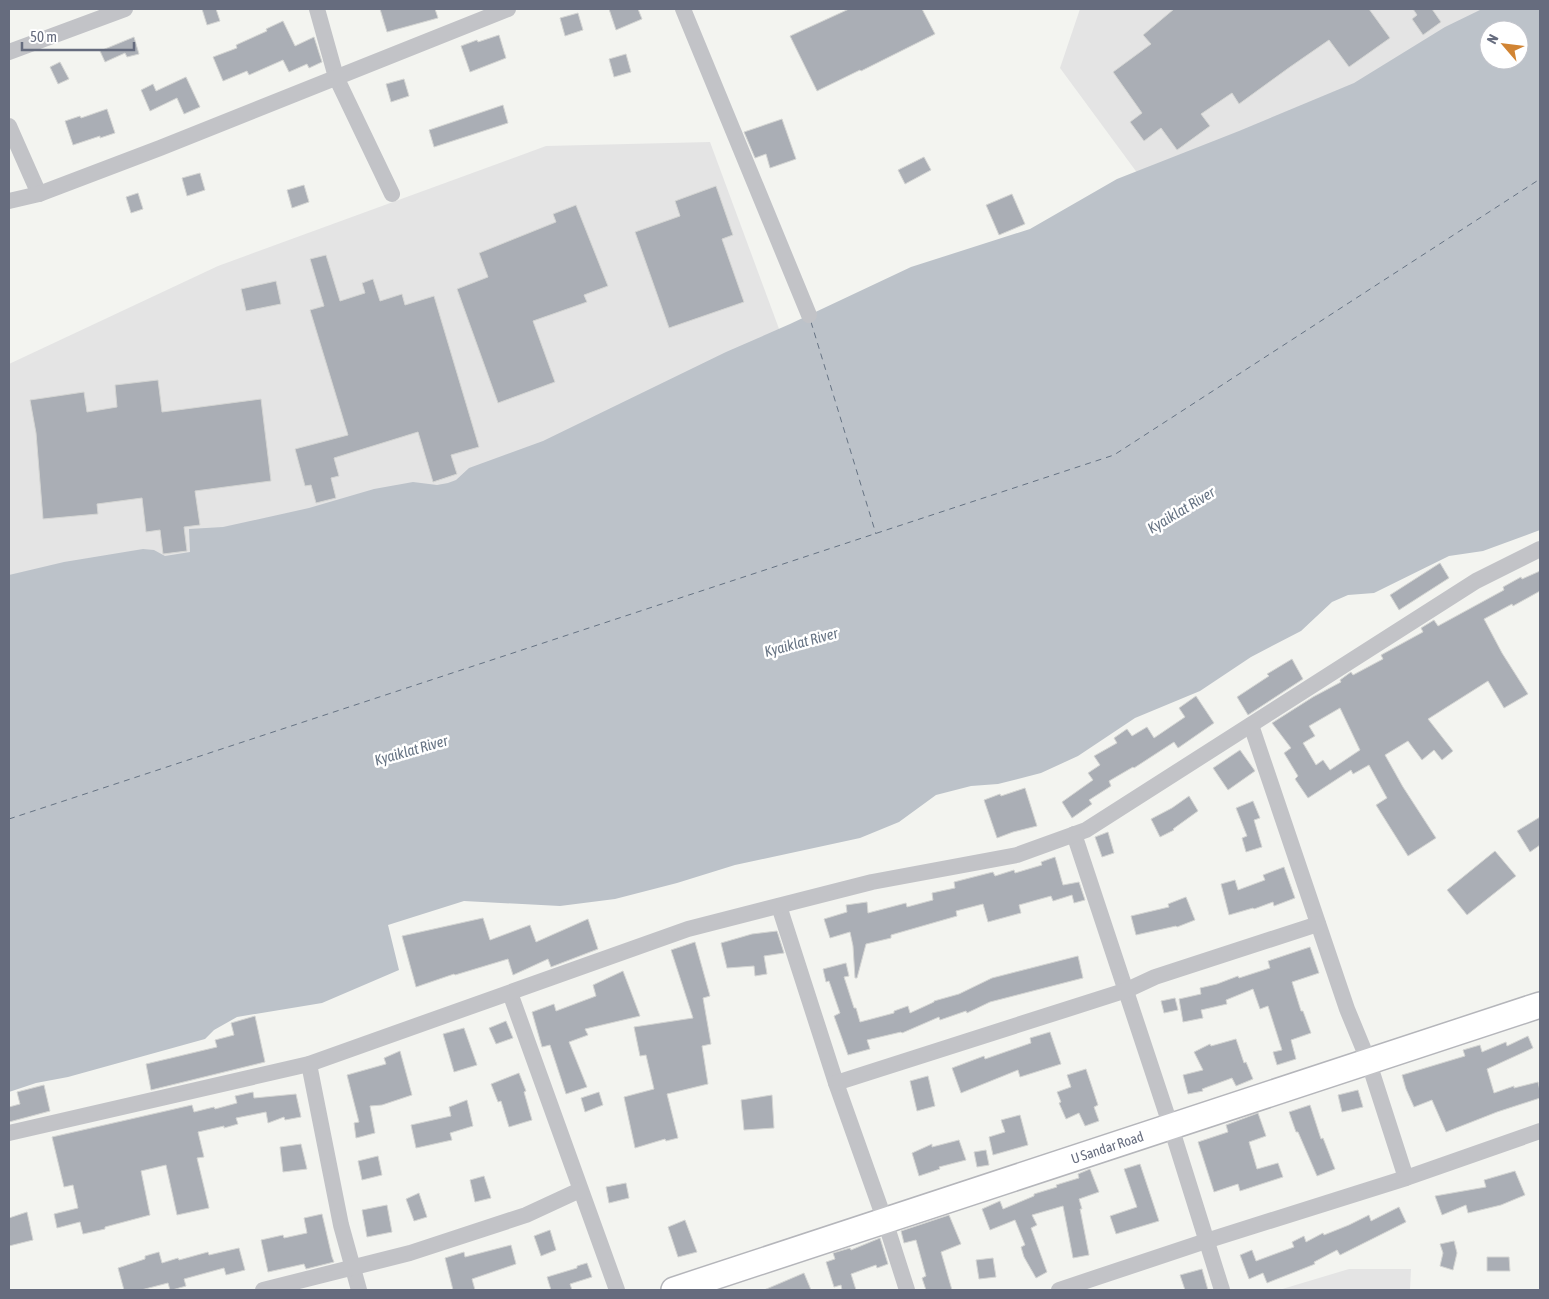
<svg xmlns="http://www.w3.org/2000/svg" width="1549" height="1299" viewBox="0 0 1549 1299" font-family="'Asap Condensed',sans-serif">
<rect width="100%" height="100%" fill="#f3f4f0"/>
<!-- built -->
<g fill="#e4e4e4">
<path d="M1080,9H1540L1519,30H1489V60L1152,193L1060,68Z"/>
<path d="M710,142L792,364L491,487L9,615V364L218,266L546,146Z"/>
<path d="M1349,1269H1411L1410,1290H1279Z"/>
</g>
<!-- water -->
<path fill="#bcc2c9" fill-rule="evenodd" d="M1482,9H1540V530L1483,551L1449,556L1374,593L1348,595L1332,602L1301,631L1251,657L1200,691L1135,718L1078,756L1041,773L998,784L971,786L936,795L899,822L860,838L735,865L677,883L615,899L560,906L464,901L388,925L399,970L322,1003L237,1017L214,1030L205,1039L68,1077L36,1083L9,1092V575L64,562L143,549L154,550L165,556L190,552L189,529L223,527L309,508L374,489L413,482L437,485L448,483L456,480L469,468L543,441L726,352L790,324L911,267L1030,229L1117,179L1239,131L1354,83L1445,27ZM1489,30H1519V60H1489Z"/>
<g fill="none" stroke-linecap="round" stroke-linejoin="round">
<!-- ferry -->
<g stroke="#667383" stroke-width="1" stroke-dasharray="6 5" stroke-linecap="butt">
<path d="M811,322L876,534"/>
<path d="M9,819L1114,455L1540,179"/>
</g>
</g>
<!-- building -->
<g fill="#aaaeb5" stroke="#d4d5d3" fill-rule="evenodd">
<path d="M202,9H216L220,21L207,25Z"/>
<path d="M380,9H435L438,18L387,32Z"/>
<path d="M609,9H638L642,19L616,30Z"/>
<path d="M849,9H922L935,34L861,71L860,70L817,91L790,36Z"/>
<path d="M1174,9H1369L1390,38L1349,67L1329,40L1290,67L1239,104L1232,93L1201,114L1210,126L1177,150L1161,128L1144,141L1130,122L1142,113L1113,72L1151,44L1143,35Z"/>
<path d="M1413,9H1432L1441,22L1423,35L1412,19L1417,15Z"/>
<path d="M578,13L583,30L565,36L560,18Z"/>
<path d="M283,21L295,46L314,37L322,62L309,68L307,64L289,72L283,60L249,75L247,71L223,81L213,57L237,48L236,45L267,31L266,29Z"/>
<path d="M499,35L506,58L470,72L461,46L477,40L478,42Z"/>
<path d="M134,37L139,54L127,57L125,53L105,62L100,51Z"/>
<path d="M626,54L631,72L614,77L609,59Z"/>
<path d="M60,62L69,79L58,84L50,67Z"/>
<path d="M186,77L200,107L184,114L177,98L150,111L141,90L153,84L156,91Z"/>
<path d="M404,79L409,96L391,102L386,84Z"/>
<path d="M503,105L508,123L434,147L429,130Z"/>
<path d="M107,109L115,133L100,138V136L73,145L65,121L80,116L81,118Z"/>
<path d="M782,119L796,159L770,168L766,154L755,158L744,132Z"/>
<path d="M924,157L931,170L905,184L898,170Z"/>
<path d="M200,173L205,190L187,196L182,178Z"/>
<path d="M304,185L309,202L292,208L287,190Z"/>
<path d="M716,186L733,235L722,239L744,302L669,328L635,232L680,216L675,201Z"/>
<path d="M138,193L143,209L131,213L126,197Z"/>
<path d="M1012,194L1025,224L999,235L986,205Z"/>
<path d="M576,205L608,286L584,295L587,302L533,321L555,382L498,403L457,289L488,277L479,253L556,222L553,214Z"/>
<path d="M326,255L340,301L365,293L362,283L373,279L380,301L402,294L405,305L434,296L479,447L451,455L457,474L433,482L418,432L334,458L339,476L331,478L336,498L316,503L311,485L305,486L295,449L348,435L310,310L324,306L310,259Z"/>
<path d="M276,281L281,304L246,311L241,289Z"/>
<path d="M158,380L162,412L261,399L271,481L195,491L200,525L184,527L187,551L163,554L160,530L146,532L142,498L97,504L98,514L43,519L36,433L30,400L84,392L87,412L117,407L115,385Z"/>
<path d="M1440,563L1449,578L1399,610L1390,595Z"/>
<path d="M1540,571V591L1513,606L1512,604L1484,619L1502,653L1528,694L1504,708L1488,681L1428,719L1453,751L1442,760L1434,750L1422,760L1408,741L1385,755L1403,787L1436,838L1408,856L1376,805L1387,798L1369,765L1353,774L1351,770L1308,798L1295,779L1298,776L1284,753L1291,748L1272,723L1313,697L1341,682L1340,680L1351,672L1353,675L1383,659L1381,655L1423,632L1421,628L1434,620L1438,626L1504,590L1503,587L1521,577L1522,579ZM1340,708L1360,750L1330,770L1323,760L1316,765L1303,743L1315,736L1309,726Z"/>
<path d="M1292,659L1303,679L1248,715L1237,697L1269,676L1267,674Z"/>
<path d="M1196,696L1214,723L1178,748L1174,742L1134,768L1133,767L1109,781L1111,786L1089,800L1092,804L1072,818L1062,802L1093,780L1088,773L1100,765L1094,756L1117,743L1114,738L1127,729L1132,736L1147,727L1154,738L1185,717L1179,708Z"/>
<path d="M1240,750L1255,771L1228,790L1213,768Z"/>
<path d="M1025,788L1037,826L1013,832L997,838L984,800L1000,794L1001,796Z"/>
<path d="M1189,796L1198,811L1173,829L1174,830L1160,837L1151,819L1172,808Z"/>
<path d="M1253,801L1260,818L1254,820L1262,847L1246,852L1242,838L1247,836L1236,808Z"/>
<path d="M1540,817V845L1530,852L1517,831Z"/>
<path d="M1108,832L1114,853L1102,857L1095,837Z"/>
<path d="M1495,851L1516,876L1467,915L1447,890Z"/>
<path d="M1055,857L1063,885L1079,882L1085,900L1074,903L1072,895L1053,901L1051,896L1019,905L1021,913L988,922L983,904L956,911L957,916L891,935V938L866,944L857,978H855L853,946L850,932L830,938L824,919L847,912L846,905L867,902L868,913L906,903L907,907L933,900L932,893L955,888L954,882L993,872L995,876L1014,870L1015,873L1042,865L1041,862Z"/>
<path d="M1284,867L1295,898L1274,906L1273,902L1254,909L1253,908L1229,915L1221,884L1235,880L1238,890L1265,880L1263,875Z"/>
<path d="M1186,897L1195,920L1177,927L1176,926L1136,935L1131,916L1169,907L1168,904Z"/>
<path d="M483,918L490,940L530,925L536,942L588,919L598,949L551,967L548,959L513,975L508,959L455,975L454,974L416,987L402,936Z"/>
<path d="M777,931L784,953L764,956L767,974L755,976L754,966L727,968L721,943L752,934Z"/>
<path d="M695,942L710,996L703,998L711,1044L702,1046L708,1084L667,1094L678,1138L666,1141L665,1139L635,1148L624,1097L654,1089L646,1055L640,1056L634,1027L693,1018L671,950Z"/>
<path d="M1310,947L1319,973L1292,982L1301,1011H1303L1311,1033L1291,1040L1296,1059L1277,1065L1273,1052L1282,1050L1268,1006L1260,1009L1253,989L1226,1000L1227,1004L1201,1010L1203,1018L1183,1022L1179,999L1201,994L1200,988L1217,984L1238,976L1239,978L1270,968L1268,961Z"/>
<path d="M1078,956L1083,978L990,1002L967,1013L966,1011L940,1020L939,1017L902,1033L901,1032L867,1040L870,1049L848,1055L834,1016L840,1013L829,981L826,982L823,969L846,963L849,976L844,977L854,1008H856L860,1022L894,1013V1011L908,1006L910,1013L934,1002V1001L959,994L992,978Z"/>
<path d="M623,971L640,1016L585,1029L588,1035L569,1042L587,1087L566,1094L550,1045L542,1047L532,1012L554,1004L556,1011L596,996L593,985Z"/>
<path d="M1175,998L1178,1010L1164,1013L1161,1001Z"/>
<path d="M255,1016L265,1062L151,1090L146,1064L217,1047L215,1040L234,1035L231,1023Z"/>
<path d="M506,1021L513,1038L496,1044L489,1028Z"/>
<path d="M464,1028L477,1065L454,1072L443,1034Z"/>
<path d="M1050,1032L1061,1064L1020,1077L1018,1070L961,1093L952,1068L984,1056L985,1059L1031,1043L1030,1038Z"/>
<path d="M1528,1036L1533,1048L1487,1069L1494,1093L1514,1086V1088L1538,1082L1540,1091V1098L1497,1112L1446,1132L1432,1100L1414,1107L1406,1089L1402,1075L1465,1056L1463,1050L1480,1045L1482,1052L1506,1042L1507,1046Z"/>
<path d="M1236,1039L1244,1063L1246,1062L1253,1079L1236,1086L1232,1078L1202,1089L1203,1091L1188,1094L1183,1075L1203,1070L1194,1052L1210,1044L1211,1046Z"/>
<path d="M400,1051L412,1095L382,1105L370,1106L375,1133L356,1138L354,1123L359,1122L347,1075L386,1064L384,1058Z"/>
<path d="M1086,1069L1098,1105L1094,1107L1099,1121L1085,1126L1079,1113L1066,1119L1059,1103L1061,1102L1057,1092L1071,1087L1067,1075Z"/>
<path d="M519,1073L526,1091L524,1092L532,1120L509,1127L501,1101L498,1102L491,1084Z"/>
<path d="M928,1076L935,1106L917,1111L910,1081Z"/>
<path d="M44,1085L50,1111L9,1122V1107L20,1104L17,1092Z"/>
<path d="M1358,1090L1363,1107L1342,1112L1338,1095Z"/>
<path d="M253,1092L254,1098L296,1094L301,1117L285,1120L284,1117L268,1123L266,1112L236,1118L238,1124L224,1128V1126L198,1132L204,1157L197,1158L209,1208L177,1215L166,1165L141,1171L150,1215L105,1227V1229L83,1234L80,1222L57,1228L54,1214L78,1208L73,1185L64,1187L52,1137L192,1105L194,1112L214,1107L215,1109L237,1103L235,1096Z"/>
<path d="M599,1092L603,1105L585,1112L581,1098Z"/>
<path d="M772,1095L774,1128L744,1130L741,1100Z"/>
<path d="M467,1100L473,1126L450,1133L452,1140L416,1148L411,1125L451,1116L449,1107Z"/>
<path d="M1310,1105L1321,1139L1323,1138L1335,1169L1317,1176L1298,1132H1296L1289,1112Z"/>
<path d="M1258,1113L1266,1136L1249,1142L1257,1169L1278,1163L1283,1177L1240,1191L1238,1184L1214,1192L1198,1142L1228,1132L1226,1125Z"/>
<path d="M1020,1115L1028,1145L993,1155L989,1137L1005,1132L1001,1120Z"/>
<path d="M959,1140L966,1160L939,1167L940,1169L919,1176L912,1153L932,1144V1147Z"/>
<path d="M301,1144L307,1169L283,1172L280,1147Z"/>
<path d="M986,1150L989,1165L977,1167L974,1152Z"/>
<path d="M378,1156L382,1175L362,1180L358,1161Z"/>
<path d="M1140,1164L1159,1221L1116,1234L1110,1216L1137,1207L1124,1169Z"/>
<path d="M1090,1169L1099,1192L1079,1199L1082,1209H1080L1089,1255L1073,1258L1063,1206L1032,1215L1037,1225L1031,1228L1047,1272L1036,1278L1024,1257L1021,1247L1025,1245L1015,1220L990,1230L982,1209L1000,1201L1003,1209L1034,1196V1194L1057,1187L1056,1185L1079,1178L1078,1174Z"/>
<path d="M1515,1171L1525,1195L1501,1205L1468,1213L1466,1205L1442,1215L1435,1196L1486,1187L1484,1180Z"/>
<path d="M484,1176L491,1198L475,1202L470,1180Z"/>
<path d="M626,1183L629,1198L609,1203L606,1187Z"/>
<path d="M419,1193L427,1217L414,1221L406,1199Z"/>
<path d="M387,1205L392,1232L367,1237L362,1210Z"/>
<path d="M1399,1207L1406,1222L1340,1255L1337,1250L1314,1262L1315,1264L1267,1283L1263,1273L1249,1279L1240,1255L1252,1250L1256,1261L1294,1247L1292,1242L1304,1236L1306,1242L1323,1233L1324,1235L1349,1225L1369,1215L1371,1221Z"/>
<path d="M27,1212L33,1240L9,1246V1218Z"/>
<path d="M322,1214L332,1257L334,1262L306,1269L304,1264L268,1272L261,1240L283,1235L284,1238L307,1233L304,1218Z"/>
<path d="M949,1215L961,1244L941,1252L952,1290H926L922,1278L926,1276L916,1240L904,1243L901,1231Z"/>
<path d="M685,1220L697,1252L678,1257L668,1227Z"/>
<path d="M550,1230L556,1250L541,1256L534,1236Z"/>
<path d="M880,1238L888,1264L877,1268L876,1265L851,1274L856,1290H842L841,1285L834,1287L826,1262L835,1259L833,1253L850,1248L851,1250Z"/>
<path d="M1454,1241L1457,1253L1453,1270L1440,1266L1443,1253L1440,1244Z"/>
<path d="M511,1245L516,1264L472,1279L475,1290H453L445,1258L464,1252L465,1257Z"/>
<path d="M239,1248L245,1270L226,1275L224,1268L184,1279L186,1286L172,1290H170L168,1283L141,1290H124L118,1268L145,1259V1256L159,1252L162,1263L178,1258L179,1260L208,1252L209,1255Z"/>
<path d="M1487,1257H1509L1510,1271H1487Z"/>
<path d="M993,1258L996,1277L979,1279L976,1260Z"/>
<path d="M587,1263L592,1277L570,1284L572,1290H551L547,1277L577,1268V1266Z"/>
<path d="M1202,1269L1208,1290H1185L1180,1275Z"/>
<path d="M804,1273L811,1290H764Z"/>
</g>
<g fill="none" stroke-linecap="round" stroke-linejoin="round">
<!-- primary casing -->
<g stroke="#b5b6bb" stroke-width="28">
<g id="primary">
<path id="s1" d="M674,1290L1540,1005"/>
</g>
</g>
<!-- street -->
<g stroke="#c2c3c7" stroke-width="16">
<path d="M317,9L336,77L392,194"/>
<path d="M683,9L809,315"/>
<path d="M9,52L125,9"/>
<path d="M9,126L39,194"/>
<path d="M9,201L39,194L160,148L508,9"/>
<path d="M1251,725L1347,1009L1368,1060L1406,1178"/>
<path d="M1074,834L1171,1127L1222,1290"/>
<path d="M779,906L836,1083L885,1221L907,1290"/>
<path d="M510,993L617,1290"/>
<path d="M309,1064L341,1225L359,1290"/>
<path d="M836,1083L1127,990L1155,977L1318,924"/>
<path d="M9,1133L309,1064L688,929L872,882L1017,855L1086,830L1476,581L1540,549"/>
<path d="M263,1290L410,1253L526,1215L580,1190"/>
<path d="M1059,1290L1206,1241L1406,1178L1540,1131"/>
</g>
<!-- primary -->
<use href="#primary" stroke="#fff" stroke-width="25"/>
</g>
<g text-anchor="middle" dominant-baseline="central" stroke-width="5" stroke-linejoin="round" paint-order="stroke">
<!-- street labels -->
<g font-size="14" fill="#666c7e" stroke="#fff">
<text stroke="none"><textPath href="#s1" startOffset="456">U Sandar Road</textPath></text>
</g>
<!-- water labels -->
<g font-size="15" font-style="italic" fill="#667383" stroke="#fff">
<text transform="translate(1181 510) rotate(-31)">Kyaiklat River</text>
<text transform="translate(801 642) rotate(-15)">Kyaiklat River</text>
<text transform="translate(411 750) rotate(-16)">Kyaiklat River</text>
</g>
</g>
<!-- border -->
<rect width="1549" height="1299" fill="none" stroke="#666c7e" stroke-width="20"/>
<!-- north arrow -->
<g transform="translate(1504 45) rotate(298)"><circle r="24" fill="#ffffff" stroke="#c2c4cb"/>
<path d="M0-4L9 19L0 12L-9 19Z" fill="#d18433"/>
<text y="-8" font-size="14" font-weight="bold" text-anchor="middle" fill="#666c7e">N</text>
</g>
<!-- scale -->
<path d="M22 42v8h112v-8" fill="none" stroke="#666c7e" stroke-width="2.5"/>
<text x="30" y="42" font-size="15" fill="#666c7e" stroke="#ffffff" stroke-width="4" paint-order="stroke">50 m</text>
</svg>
